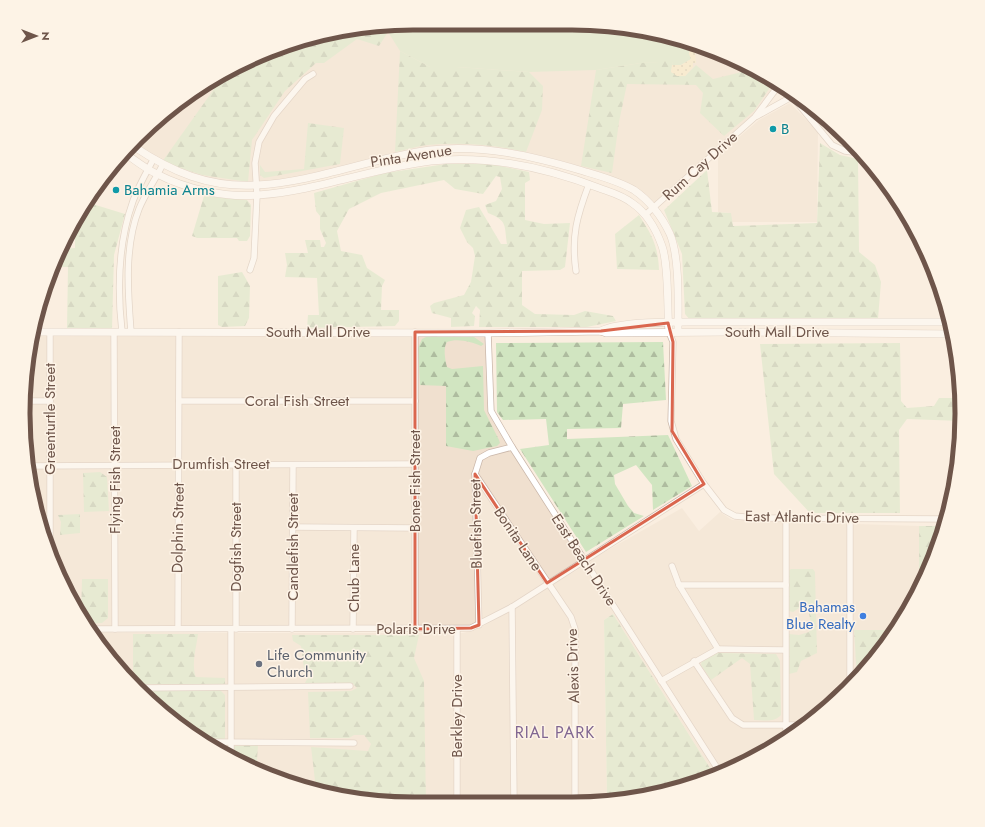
<svg xmlns="http://www.w3.org/2000/svg" width="985" height="827" viewBox="0 0 985 827" font-family="Jost,sans-serif">
<defs>
<pattern id="forest-firs" width="22" height="20" patternUnits="userSpaceOnUse"><rect width="22" height="20" fill="#d1e5c1"/><path d="M5 1l3.5 6h-7zM16 11l3.5 6h-7z" fill="#aebc9f"/></pattern>
<pattern id="sand-dots" width="8" height="8" patternUnits="userSpaceOnUse"><rect width="8" height="8" fill="#f7e7bd"/><path d="M2 2h.1M6 6h.1" fill="none" stroke="#ccbe9c" stroke-width="1.8" stroke-linecap="round"/></pattern>
</defs>
<rect width="100%" height="100%" fill="#faeee0"/>
<!-- residential -->
<g fill="#f0e0cf">
<path d="M413,23L622,26L673,36L744,63L784,88L653,208L633,190L509,152L430,150L256,185L203,181L133,146L156,120L241,63L313,36Z"/>
<path d="M790,103L818,132L817,222H731V213L718,212V155L759,120Z"/>
<path d="M35,331L488,333L491,411L585,560L471,628L88,629L53,563L26,465V363Z"/>
<path d="M682,508L699,531L720,512L732,520L919,526V588L896,630H855L857,679L847,690L788,738L715,776L613,614L604,620L607,800L572,804L388,803L288,783L218,752L138,690L91,633H463L480,628L582,567L592,559Z"/>
</g>
<!-- green -->
<path fill="#d1e5c1" d="M414,23L622,26L673,36L690,43L691,59L681,65H672L673,62L641,63L596,70L529,72L457,67H430L400,51L388,32L378,28Z"/>
<!-- forest -->
<g fill="url(#forest-firs)">
<path d="M378,28L388,32L379,46L357,39L324,63H316L285,91L252,140L248,182L202,175L162,162L219,82L216,80L241,63L313,36Z"/>
<path d="M400,51L430,67H457L529,72L543,86L542,110L526,152C494,145 461,142 428,145C417,146 405,150 395,152Z"/>
<path d="M667,56L673,62L671,72L685,76L696,65L713,79L754,69L759,73L771,86L754,111L724,136L700,113L703,93L696,85L627,84L619,122L612,173L581,166L596,70L641,63L659,62Z"/>
<path d="M308,123L344,128L340,164L264,178L260,175V165L265,172L304,169Z"/>
<path d="M820,143L840,155L858,159L859,252L875,265L881,282L878,319L690,320L685,314L682,254L664,210L707,170L712,212L731,213L733,226L817,223Z"/>
<path d="M446,164H491L529,172L530,180L525,183V220L544,224L570,223L565,267L560,270L522,271V305L535,314L574,315L585,311L613,316L616,321L587,327H479L480,310L476,306L472,313L475,316L474,326L451,327V318L432,313L430,306L434,303L464,295L471,282L475,256L473,248L467,242L460,228L466,210L479,207L501,244H507C504,225 508,221 488,213L485,205L496,201L502,189L500,177L496,176L483,194L455,189L444,180L381,193L349,209L337,231L341,251L362,255L367,268L385,280L382,286L381,310H399V321L395,326L307,328L308,315H319L317,278L285,277L287,265L285,253H308L305,240H320L321,247H324L326,243L320,229V216L316,211L314,193L385,173Z"/>
<path d="M204,196L247,200L251,205L250,236L247,241H239L237,238H197L192,236Z"/>
<path d="M86,202L125,214L114,255L112,329L67,328L68,267H52L61,249L75,248V222Z"/>
<path d="M639,215C652,235 658,246 659,270L617,269L615,234Z"/>
<path d="M242,272L250,286L249,318L245,326L222,327L218,325V276Z"/>
<path d="M430,335L474,337L484,344L481,346C471,342 458,338 447,342C443,347 445,360 447,367L452,369L483,366L484,410L499,440L500,443L497,446L473,451L446,446V386L420,385L418,348L422,339Z"/>
<path d="M663,342L666,400L623,404L621,428L567,429V439L668,435L692,486L653,510L652,485L636,465L614,475L615,484L628,506L634,513L644,516L586,552L520,449L549,445L546,419L503,420L497,412L496,343Z"/>
<path d="M900,343L901,401L907,408L934,406L939,398H960L961,421L907,419L899,430L900,513H810L774,474L760,344Z"/>
<path d="M100,472L107,477L109,511L84,512L83,473Z"/>
<path d="M80,514V533L60,535L61,522L58,515Z"/>
<path d="M919,526H944L932,563L919,588Z"/>
<path d="M791,569H813L815,572L817,653L801,661L797,672L789,674V634L799,635L809,632L811,624L808,608L802,606L793,612L789,611L788,571Z"/>
<path d="M82,579H108V618L102,623L85,624L81,616Z"/>
<path d="M613,614L715,776L648,796L607,800L604,620Z"/>
<path d="M854,630H896L857,679Z"/>
<path d="M133,634H198C196,649 192,661 195,675L196,677L225,678V684H133Z"/>
<path d="M292,635H419L414,658L424,681L426,803H388L369,799L372,797L366,793L333,792L316,789L311,747L368,751L371,744L364,735H354L349,738H310L308,692L351,691L357,688L352,683H305L308,677L304,669L301,646L293,641Z"/>
<path d="M717,653L776,654L780,661L781,715C774,723 763,720 754,720L750,664L742,658L711,680L701,665L702,659Z"/>
<path d="M220,690L225,695V738L223,741L202,740L139,691Z"/>
<path d="M258,745L257,760L259,770L234,759V746Z"/>
</g>
<!-- sand -->
<path fill="url(#sand-dots)" d="M690,43L694,44L696,63H693V67L685,76H677L671,72L672,65H681L691,59L689,54Z"/>
<g fill="none" stroke-linecap="round" stroke-linejoin="round">
<!-- minor casing -->
<g stroke="#cbb8ab" stroke-width="7">
<g id="minor">
<path d="M786,89L832,145L845,151L860,153"/>
<path d="M757,116L795,95"/>
<path d="M645,215L755,117L779,85"/>
<path d="M250,270L254,258L257,195L255,163L259,142L274,116L305,79L313,74"/>
<path d="M576,271C571,236 577,216 589,184"/>
<path d="M50,332V554"/>
<path d="M114,332L115,629"/>
<path d="M122,332C117,288 118,243 133,201C138,187 146,173 153,160"/>
<path d="M131,332C128,293 124,247 139,209C145,194 155,180 162,166"/>
<path d="M669,332L673,342L671,421L676,439L704,484L724,510L735,516L754,518L946,519"/>
<path d="M488,333L491,411L512,447L721,774"/>
<path d="M26,401H50"/>
<path d="M179,401H415"/>
<path d="M236,465V629"/>
<path d="M27,466L414,464"/>
<path d="M475,474L571,617L575,629V804"/>
<path d="M786,518V739"/>
<path d="M850,518V686"/>
<path d="M293,527L414,528"/>
<path d="M672,566L679,585L718,649"/>
<path d="M679,585H786"/>
<path d="M512,607L514,804"/>
<path d="M479,625L475,474L480,458L489,453L512,447"/>
<path d="M178,628L179,332"/>
<path d="M88,629L471,628L512,607L704,484"/>
<path d="M292,629L293,465"/>
<path d="M353,629L354,528"/>
<path d="M415,629V332"/>
<path d="M457,629V803"/>
<path d="M694,661L732,718L743,725H805"/>
<path d="M661,681L718,649L785,650"/>
<path d="M136,688L350,686"/>
<path d="M206,742L354,743"/>
<path d="M231,757V629"/>
</g>
</g>
<!-- tertiary casing -->
<g stroke="#cbb8ab" stroke-width="8">
<g id="tertiary">
<path d="M133,146C172,172 209,188 257,185C315,182 371,158 430,150C482,144 533,156 583,171C600,176 619,181 634,190C650,201 662,217 670,234C680,258 678,306 678,332"/>
<path d="M126,154C136,161 146,169 157,174C186,189 225,198 258,195C317,191 373,168 431,161C487,155 547,168 599,188C610,192 622,195 632,203C647,213 656,229 662,246C669,266 667,309 669,332"/>
<path d="M601,331C620,320 688,322 713,322C792,322 871,322 950,322"/>
<path d="M35,332L488,333L601,331L606,333L729,332L953,334"/>
</g>
</g>
<!-- minor -->
<use href="#minor" stroke="#fff" stroke-width="5.5"/>
<!-- tertiary -->
<use href="#tertiary" stroke="#fff" stroke-width="7"/>
</g>
<!-- marked area -->
<path d="M0 0H985V827H0ZM668,323L673,342L672,431L704,484L547,583L475,474L479,625L471,628L415,629V332L601,331Z" fill="#faeee0" fill-opacity=".55" fill-rule="evenodd"/>
<path fill="none" stroke="#da664e" stroke-width="3" stroke-linejoin="round" d="M668,323L673,342L672,431L704,484L547,583L475,474L479,625L471,628L415,629V332L601,331Z"/>
<!-- markers -->
<g fill="#0f9aa8" stroke="#fdf3e6" stroke-width="1.5">
<circle cx="773" cy="129" r="4"/>
<circle cx="116" cy="190" r="4"/>
</g>
<circle fill="#3f7fe0" stroke="#fdf3e6" stroke-width="1.5" cx="863" cy="616" r="4"/>
<circle fill="#6b7280" stroke="#fdf3e6" stroke-width="1.5" cx="259" cy="664" r="4"/>
<g text-anchor="middle" dominant-baseline="central" stroke-width="3" stroke-linejoin="round" paint-order="stroke">
<!-- culture labels -->
<g font-size="15" fill="#0d838f" stroke="#fdf3e6" text-anchor="start">
<text x="781" y="129">B</text>
<text x="124" y="190">Bahamia Arms</text>
</g>
<!-- street labels -->
<g font-size="15" fill="#6e554a" stroke="#fdf3e6">
<text transform="translate(411 156) rotate(-9)">Pinta Avenue</text>
<text transform="translate(700 166) rotate(-42)">Rum Cay Drive</text>
<text x="318" y="332">South Mall Drive</text>
<text x="777" y="332">South Mall Drive</text>
<text x="297" y="401">Coral Fish Street</text>
<text transform="translate(50 419) rotate(-90)">Greenturtle Street</text>
<text x="221" y="464">Drumfish Street</text>
<text transform="translate(115 480) rotate(-90)">Flying Fish Street</text>
<text transform="translate(415 481) rotate(-90)">Bone Fish Street</text>
<text transform="translate(802 517) rotate(1)">East Atlantic Drive</text>
<text transform="translate(476 524) rotate(-91)">Bluefish Street</text>
<text transform="translate(178 528) rotate(-89)">Dolphin Street</text>
<text transform="translate(518 539) rotate(56)">Bonita Lane</text>
<text transform="translate(236 547) rotate(-90)">Dogfish Street</text>
<text transform="translate(293 547) rotate(-90)">Candlefish Street</text>
<text transform="translate(584 560) rotate(57)">East Beach Drive</text>
<text transform="translate(354 578) rotate(-90)">Chub Lane</text>
<text x="416" y="629">Polaris Drive</text>
<text transform="translate(573 666) rotate(-92)">Alexis Drive</text>
<text transform="translate(457 716) rotate(-90)">Berkley Drive</text>
</g>
<!-- shop labels -->
<g font-size="15" fill="#366cbe" stroke="#fdf3e6" text-anchor="end">
<text x="855" y="607">Bahamas<tspan x="855" dy="17">Blue Realty</tspan></text>
</g>
<!-- worship labels -->
<g font-size="15" fill="#5b616d" stroke="#fdf3e6" text-anchor="start">
<text x="267" y="655">Life Community<tspan x="267" dy="17">Church</tspan></text>
</g>
<!-- neighbourhood labels -->
<g font-size="16" letter-spacing="1" fill="#806691" stroke="#fdf3e6">
<text x="555" y="732">RIAL PARK</text>
</g>
</g>
<!-- crop -->
<path d="M0 0H985V827H0ZM413 30H572A383 383 0 0 1 955 413V414A383 383 0 0 1 572 797H413A383 383 0 0 1 30 414V413A383 383 0 0 1 413 30Z" fill="#fdf3e6" fill-rule="evenodd"/>
<path fill="none" stroke="#6e554a" stroke-width="5" d="M413 30H572A383 383 0 0 1 955 413V414A383 383 0 0 1 572 797H413A383 383 0 0 1 30 414V413A383 383 0 0 1 413 30Z"/>
<!-- north arrow -->
<g transform="translate(36 36) rotate(90)" stroke="#fdf3e6" stroke-width="3" paint-order="stroke">
<path d="M0-3L7 15L0 10L-7 15Z" fill="#6e554a"/>
<text y="-6" font-size="11" font-weight="bold" text-anchor="middle" fill="#6e554a">N</text>
</g>
</svg>
